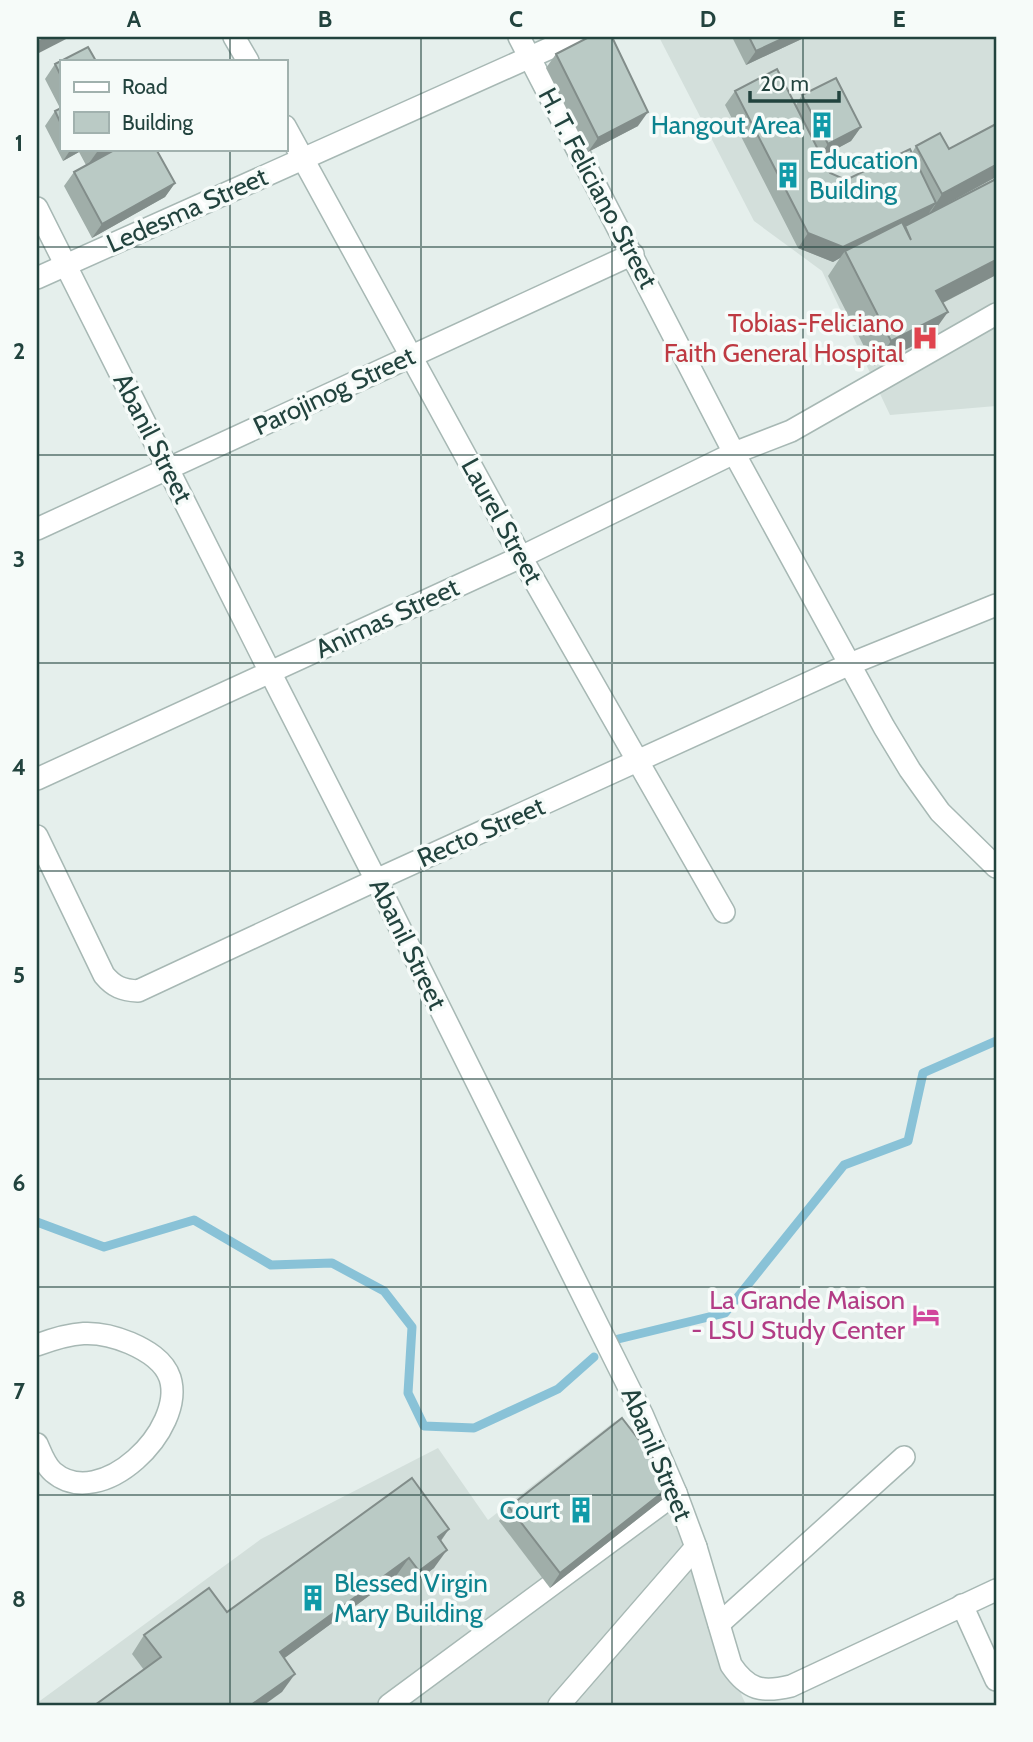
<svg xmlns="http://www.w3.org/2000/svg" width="1033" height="1742" viewBox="0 0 1033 1742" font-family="Cabin,sans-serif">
<rect width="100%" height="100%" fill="#e5efec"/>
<!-- built -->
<g fill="#d3dfdb">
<path d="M659,37H996V406L890,415L822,271L754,221Z"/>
<path d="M615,1421L675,1514L717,1640L746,1705H37V1703L261,1539L438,1448L488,1520Z"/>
</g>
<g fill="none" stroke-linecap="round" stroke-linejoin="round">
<!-- stream -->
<g stroke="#89c2d7" stroke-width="9">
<path d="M37,1222L104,1247L194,1220L271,1265L332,1263L384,1291L412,1327L408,1393L424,1426L474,1428L558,1389L594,1357"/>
<path d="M610,1341L725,1313L844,1165L908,1141L923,1073L996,1041"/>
</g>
<!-- minor casing -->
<g stroke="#a7b8b4" stroke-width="24">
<g id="minor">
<path d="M234,37L248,61"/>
<path d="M519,37L734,453L884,727L910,770L940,812L996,867"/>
<path d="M285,126L521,557L724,912"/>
<path d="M37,208L270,672L376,880L642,1414L676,1493L696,1547L731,1665C748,1690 762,1693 791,1686L996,1590"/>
<path d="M37,278L575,37"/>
<path d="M37,529L633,254"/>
<path d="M37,779L521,557L734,453L791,431L996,314"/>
<path d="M37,836L104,975C114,987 122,990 138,991L376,880L850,664L996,605"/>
<path d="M37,1345C72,1332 95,1328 130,1343C146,1350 164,1360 170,1378C186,1429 101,1513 53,1472C45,1465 41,1453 37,1444"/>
<path d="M962,1605L996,1680"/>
<path d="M719,1624L904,1457"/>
<path d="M389,1705L676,1493"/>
<path d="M559,1705L696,1547"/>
</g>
</g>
<!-- minor -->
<use href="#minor" stroke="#fff" stroke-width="21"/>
</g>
<!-- wall -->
<g fill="#a0aea9">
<path d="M732,37H806L746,65Z"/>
<path d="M556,54L638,126L588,152L546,68Z"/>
<path d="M61,61V149H156L175,183L165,197L92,238L64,186L74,172L86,165L79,152L63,161L45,126L55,111L60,108L45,79L55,64Z"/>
<path d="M735,91L796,105L802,95L861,127L851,141L822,156L830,173L846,180L912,153L916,146L949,149L996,124V177L930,213L929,212L927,215L996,179V275L943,303L930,337L874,366L828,276L840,258L833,262L798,248L725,105Z"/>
<path d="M673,1484L663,1499L550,1588L499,1521L509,1507Z"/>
<path d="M449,1529L441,1541L434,1568L406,1589L396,1576L284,1658L282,1692L144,1670L132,1654L144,1635L227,1612Z"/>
</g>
<!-- shaded-wall -->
<g fill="#828d8a">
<path d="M48,37H70L37,54V44L38,42Z"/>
<path d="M786,37H806L746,65L756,51Z"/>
<path d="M648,112L638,126L588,152L598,138Z"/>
<path d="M861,127L851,141L818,159L828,144Z"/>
<path d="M71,149H82L79,152L63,161Z"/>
<path d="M103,149H120L87,166L97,152Z"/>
<path d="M996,165V177L930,213L942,194Z"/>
<path d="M175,183L165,197L92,238L102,224Z"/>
<path d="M936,203L926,217L847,255L845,251L840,258L833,262L798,248L808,233Z"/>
<path d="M996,260V275L919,315L936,291Z"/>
<path d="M948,312L930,337L874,366L891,341Z"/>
<path d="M673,1484L663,1499L550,1588L560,1573Z"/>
<path d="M449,1529L436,1547L438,1537Z"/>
<path d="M447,1550L434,1568L406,1589L419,1571Z"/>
<path d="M409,1558L396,1576L267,1671L280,1652Z"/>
<path d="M295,1674L282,1692L264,1705H251Z"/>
</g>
<!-- building -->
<g fill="#bacac5" stroke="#828d8a" stroke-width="2">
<path d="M37,37H48L38,42Z"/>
<path d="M589,37H612L648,112L598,138L556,54Z"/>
<path d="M749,37H786L756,51Z"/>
<path d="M88,47L96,61H61V76L55,64Z"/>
<path d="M777,69L830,173L846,180L910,149L936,203L843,247L808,233L735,91Z"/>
<path d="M836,78L861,127L828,144L802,95Z"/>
<path d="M61,108V124L55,111Z"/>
<path d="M996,124V165L942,194L916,146L940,133L949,149Z"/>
<path d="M116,149H156L175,183L102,224L74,172Z"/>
<path d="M996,179V260L936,291L948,312L891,341L845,251L902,222L911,240L905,226Z"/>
<path d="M622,1418L673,1484L560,1573L509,1507Z"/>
<path d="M412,1478L449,1529L438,1537L447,1550L419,1571L409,1558L280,1652L295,1674L251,1705H95L161,1657L144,1635L209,1588L227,1612Z"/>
</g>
<!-- grid -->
<path fill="none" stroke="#22433e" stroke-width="2" stroke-opacity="0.55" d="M230,37V61M421,37V1705M612,37V1705M803,37V1705M230,149V1705M37,247H996M37,455H996M37,663H996M37,871H996M37,1079H996M37,1287H996M37,1495H996"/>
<!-- icons -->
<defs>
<g id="building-bare" transform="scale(2.1)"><path d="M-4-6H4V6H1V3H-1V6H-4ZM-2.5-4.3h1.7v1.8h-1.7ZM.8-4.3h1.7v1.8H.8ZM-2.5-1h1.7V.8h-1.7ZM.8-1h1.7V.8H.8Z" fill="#0f9aa8" stroke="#f6fbf9" stroke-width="2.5" paint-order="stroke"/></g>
<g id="hospital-bare" transform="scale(2.1)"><path d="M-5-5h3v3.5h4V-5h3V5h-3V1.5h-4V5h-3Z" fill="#e0444e" stroke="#f6fbf9" stroke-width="2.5" paint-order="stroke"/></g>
<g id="hotel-bare" transform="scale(2.1)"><path d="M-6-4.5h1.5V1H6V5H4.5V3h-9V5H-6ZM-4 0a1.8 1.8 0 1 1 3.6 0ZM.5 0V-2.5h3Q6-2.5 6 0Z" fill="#d1479c" stroke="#f6fbf9" stroke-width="2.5" paint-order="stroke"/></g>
</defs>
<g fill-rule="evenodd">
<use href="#building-bare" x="822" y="125"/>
<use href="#building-bare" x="788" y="175"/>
<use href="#hospital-bare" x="925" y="338"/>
<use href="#hotel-bare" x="926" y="1315"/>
<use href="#building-bare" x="581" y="1510"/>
<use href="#building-bare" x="313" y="1598"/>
</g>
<g text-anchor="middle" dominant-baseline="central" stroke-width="7" stroke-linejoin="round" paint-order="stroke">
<!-- culture labels -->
<g font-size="26" fill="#0d838f" stroke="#f6fbf9" text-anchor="end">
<text x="801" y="125">Hangout Area</text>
<text x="809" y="160" text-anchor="start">Education<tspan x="809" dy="30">Building</tspan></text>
<text x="560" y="1510">Court</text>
<text x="334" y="1583" text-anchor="start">Blessed Virgin<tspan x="334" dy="30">Mary Building</tspan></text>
</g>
<!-- street labels -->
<g font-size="26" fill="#22433e" stroke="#f6fbf9">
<text transform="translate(598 188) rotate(62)">H. T. Feliciano Street</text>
<text transform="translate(187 210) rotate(-24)">Ledesma Street</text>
<text transform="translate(334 391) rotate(-25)">Parojinog Street</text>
<text transform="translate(153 438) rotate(63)">Abanil Street</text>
<text transform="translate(502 521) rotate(61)">Laurel Street</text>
<text transform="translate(387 618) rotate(-25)">Animas Street</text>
<text transform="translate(481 832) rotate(-24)">Recto Street</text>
<text transform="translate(408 944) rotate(64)">Abanil Street</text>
<text transform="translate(657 1454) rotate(67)">Abanil Street</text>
</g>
<!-- health labels -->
<g font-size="26" fill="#be3a42" stroke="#f6fbf9" text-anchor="end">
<text x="904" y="323">Tobias-Feliciano<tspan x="904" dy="30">Faith General Hospital</tspan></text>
</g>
<!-- hotel labels -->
<g font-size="26" fill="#b23c85" stroke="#f6fbf9" text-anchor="end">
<text x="905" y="1300">La Grande Maison<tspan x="905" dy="30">- LSU Study Center</tspan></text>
</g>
</g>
<!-- border -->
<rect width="1033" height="1742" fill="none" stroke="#f6fbf9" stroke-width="77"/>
<!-- legend -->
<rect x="60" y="60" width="228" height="91" fill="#f6fbf9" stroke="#a1b1ae" stroke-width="2"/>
<rect x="74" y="82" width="35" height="10" fill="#ffffff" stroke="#a1b1ae" stroke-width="2"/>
<text x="122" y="94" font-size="21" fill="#22433e">Road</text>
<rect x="74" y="112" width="35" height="21" fill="#bacac5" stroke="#a1b1ae" stroke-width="2"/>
<text x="122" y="130" font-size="21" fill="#22433e">Building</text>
<!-- scale -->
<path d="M750 91v10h89v-10" fill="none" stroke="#22433e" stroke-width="3.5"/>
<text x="760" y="91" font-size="21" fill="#22433e" stroke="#f6fbf9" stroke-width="5" paint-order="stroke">20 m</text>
<rect x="38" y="38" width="957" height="1666" fill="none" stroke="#22433e" stroke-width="2.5"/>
<g font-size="23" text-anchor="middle" font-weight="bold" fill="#22433e">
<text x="134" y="27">A</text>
<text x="325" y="27">B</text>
<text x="516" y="27">C</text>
<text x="708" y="27">D</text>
<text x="899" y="27">E</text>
<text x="19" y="151">1</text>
<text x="19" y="359">2</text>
<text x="19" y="567">3</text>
<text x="19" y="775">4</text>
<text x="19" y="983">5</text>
<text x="19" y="1191">6</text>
<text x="19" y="1399">7</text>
<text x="19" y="1607">8</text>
</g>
</svg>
